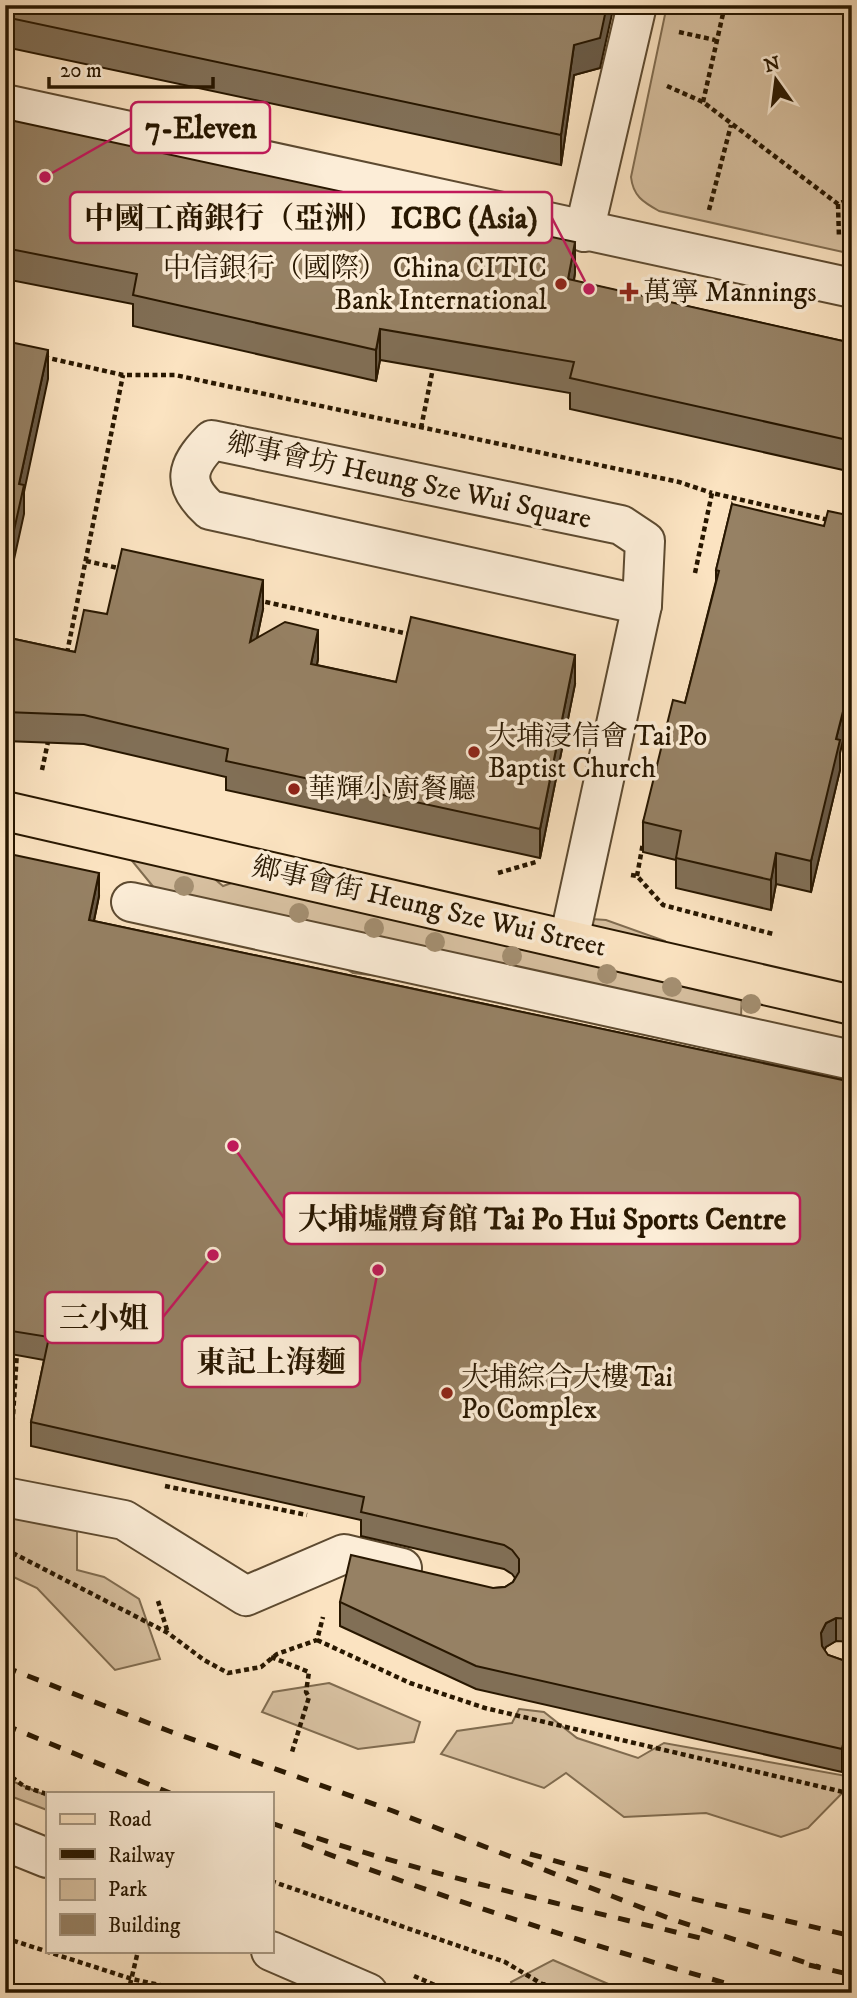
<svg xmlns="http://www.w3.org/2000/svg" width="857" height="1998" viewBox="0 0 857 1998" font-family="'IM FELL DW Pica','Noto Serif TC',serif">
<rect width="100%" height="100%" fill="#fbe3c1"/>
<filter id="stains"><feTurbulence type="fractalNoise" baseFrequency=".00286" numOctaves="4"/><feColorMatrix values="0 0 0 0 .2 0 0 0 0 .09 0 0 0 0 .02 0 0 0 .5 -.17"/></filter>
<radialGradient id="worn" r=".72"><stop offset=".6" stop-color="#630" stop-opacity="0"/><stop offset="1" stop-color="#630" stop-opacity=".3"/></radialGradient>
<!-- green -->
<g fill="#d7c0a0" stroke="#806c50" stroke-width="2">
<path d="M667,5H852V254L659,211C643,202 633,196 631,177Z"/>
<path d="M158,831L223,886L296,860L339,880L423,886L467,905L519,914L606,920L665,941L682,977L743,965L741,1017L353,973L263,917L160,895L124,851Z"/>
<path d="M5,1507L77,1525V1570L104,1577L139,1599L160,1659L115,1670L37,1588L5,1573Z"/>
<path d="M329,1683L420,1722L414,1742L358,1749L262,1712L273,1692Z"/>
<path d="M519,1709L544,1712L577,1738L638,1758L664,1743L852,1777V1783L808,1828L781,1837L706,1813L624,1817L566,1773L544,1788L441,1754L457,1731L512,1723Z"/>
<path d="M5,1778L47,1796V1810L5,1794Z"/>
<path d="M553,1960L629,1993H514L511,1982Z"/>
</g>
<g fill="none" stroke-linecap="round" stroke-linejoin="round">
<!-- minor casing -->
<g stroke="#5d4a30" stroke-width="42">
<g id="minor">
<path d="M5,104L852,288"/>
<path d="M584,232L637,5"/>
<path d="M212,440L621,525L645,541L642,605L210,510C181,484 186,466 212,440Z"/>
<path d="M131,902L852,1060"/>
<path d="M569,940L642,605"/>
<path d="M5,1497L124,1520L246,1596L344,1554L402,1568"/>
<path d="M5,1841L47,1858"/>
<path d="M271,1951L368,1993"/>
</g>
</g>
<!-- major casing -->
<g stroke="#281700" stroke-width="42">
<path id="major" d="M5,811L852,1005"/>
</g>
<!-- path -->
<g stroke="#281700" stroke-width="4.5" stroke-dasharray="5 3.5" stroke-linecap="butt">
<path d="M679,32L715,40"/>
<path d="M667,86L703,102L838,204L852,198"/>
<path d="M703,102L725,5"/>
<path d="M838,204L839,238"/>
<path d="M709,210L731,125"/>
<path d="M44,357L123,375H175L679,482L712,493"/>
<path d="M421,428L434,363"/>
<path d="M86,561L123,569"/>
<path d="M695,573L712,493L829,520"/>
<path d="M257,600L413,635"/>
<path d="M67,653L123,375"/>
<path d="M42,770L49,737"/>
<path d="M498,873L536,862"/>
<path d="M631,875L637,876L663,905L773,934"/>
<path d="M637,876L643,843"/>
<path d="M11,1448L17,1352"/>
<path d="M165,1486L307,1515"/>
<path d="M5,1549L168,1633L204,1660L228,1673L261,1667L277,1654L317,1640L323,1617"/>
<path d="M158,1601L168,1633"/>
<path d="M317,1640L410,1683L485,1708L852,1794"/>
<path d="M271,1657L309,1672L306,1692L309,1697L292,1752"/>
<path d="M5,1772L25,1787L47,1794"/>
<path d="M271,1881L505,1962L542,1984L594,1993"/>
<path d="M5,1938L132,1979L196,1993"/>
<path d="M414,1976L453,1993"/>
<path d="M128,1993L138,1951"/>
</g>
<!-- minor -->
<use href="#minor" stroke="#fcedd7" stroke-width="38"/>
<!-- major -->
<use href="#major" stroke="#fbe3c1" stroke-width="38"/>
<!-- rail -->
<g stroke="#281700" stroke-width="5" stroke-dasharray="12 12" stroke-linecap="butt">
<path d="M5,1667L169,1731L393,1811L671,1919L819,1967"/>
<path d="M5,1725L170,1793"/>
<path d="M271,1823C412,1871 557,1903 700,1938"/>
<path d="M302,1844C452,1902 606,1950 761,1993"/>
<path d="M530,1854L689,1898L852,1936"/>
<path d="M809,1965L852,1975"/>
</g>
</g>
<!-- trees -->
<g fill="#a48f71">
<circle cx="184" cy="886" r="10"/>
<circle cx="299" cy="913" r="10"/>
<circle cx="374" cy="928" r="10"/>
<circle cx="435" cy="942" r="10"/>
<circle cx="512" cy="956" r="10"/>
<circle cx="607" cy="974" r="10"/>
<circle cx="672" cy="987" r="10"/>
<circle cx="751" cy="1004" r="10"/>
</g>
<!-- wall -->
<g fill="#816f56" stroke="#281700" stroke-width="2">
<path d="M5,5L600,68L574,75L561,165L5,47Z"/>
<path d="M5,119L575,273L574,281L852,343V472L570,409V393L380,360L376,381L133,326V304L5,279Z"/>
<path d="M732,504L840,753V770L811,892L776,884L771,910L676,888V860L643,852V822L685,703L716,581V570Z"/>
<path d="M263,609L257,638L318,659L317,665L396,682L575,684L540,858L226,790V777L84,744L5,741V637L75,652L107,614Z"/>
<path d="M5,853L99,896L94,921L852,1082V1642L836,1641L826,1647L824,1650L828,1655L848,1662L842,1772L476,1689L340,1626V1602L505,1587L513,1582L515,1578L512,1574L504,1569L361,1536V1520L31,1446V1422L44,1360L5,1353Z"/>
</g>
<!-- shaded-wall -->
<g fill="#695a46" stroke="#281700" stroke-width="2">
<path d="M607,5H614L600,68L574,75L561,165V135L574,45Z"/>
<path d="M575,242V273L568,311V279Z"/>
<path d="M380,329V360L376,381V350Z"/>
<path d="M48,350V379L24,492V514L5,600V571L19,484Z"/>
<path d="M263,580V609L250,671V642Z"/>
<path d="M318,630V659L311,693V664Z"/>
<path d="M575,655V684L540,858V829Z"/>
<path d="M852,676V706L840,753V770L811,892V861L836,739Z"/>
<path d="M776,853V884L771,910V880Z"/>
<path d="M99,873V896L89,944V920Z"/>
<path d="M836,1618V1641L826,1647L821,1657V1633L826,1623Z"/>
<path d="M852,1702V1726L842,1772V1749Z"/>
</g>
<!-- building -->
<g fill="#968164" stroke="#281700" stroke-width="2">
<path d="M5,5H607L600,38L574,45L561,135L5,17Z"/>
<path d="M5,119L575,242L568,279L852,343V441L570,378L574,362L380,329L376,350L133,295L137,274L5,248Z"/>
<path d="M5,341L48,350L19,484L24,485L5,571Z"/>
<path d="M732,504L824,526L828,511L852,516V676L836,739L840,740L811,861L776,853L771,880L676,858L681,831L643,822L673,700L685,703L719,571L716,570Z"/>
<path d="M122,549L263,580L250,642L285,622L318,630L311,664L396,682L411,617L575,655L540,829L226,761L228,749L84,715L5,712V637L75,652L84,610L107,614Z"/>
<path d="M5,853L99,873L89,920L852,1082V1619L836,1618L826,1623L821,1633L822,1646L828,1655L848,1662L852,1661V1702L842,1749L476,1666L340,1602L351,1555L493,1588L505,1587L513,1582L519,1572V1559L512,1550L504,1545L361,1512L364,1497L31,1422L49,1337L5,1330Z"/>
</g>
<!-- markers -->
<g fill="#8f2418" stroke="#fcedd7" stroke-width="2.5">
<circle cx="561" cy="284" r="7"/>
<path d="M625.5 281.5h7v7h7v7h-7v7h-7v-7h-7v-7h7z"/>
<circle cx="474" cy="752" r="7"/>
<circle cx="294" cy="789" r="7"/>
<circle cx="447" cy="1393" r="7"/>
</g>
<g text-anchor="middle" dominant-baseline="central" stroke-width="7" stroke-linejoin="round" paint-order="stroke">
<!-- poi labels -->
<g font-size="28" fill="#281700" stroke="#fcedd7" text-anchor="start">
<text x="547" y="268" text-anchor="end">中信銀行（國際） China CITIC<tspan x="547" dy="32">Bank International</tspan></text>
<text x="643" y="292">萬寧 Mannings</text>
<text x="488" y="736">大埔浸信會 Tai Po<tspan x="488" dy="32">Baptist Church</tspan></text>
<text x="308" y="789">華輝小廚餐廳</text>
<text x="461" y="1377">大埔綜合大樓 Tai<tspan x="461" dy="32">Po Complex</tspan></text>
</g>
<!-- street labels -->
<g font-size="28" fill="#281700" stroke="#fcedd7">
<text transform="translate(409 481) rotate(12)">鄉事會坊 Heung Sze Wui Square</text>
<text transform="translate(429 907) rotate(13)">鄉事會街 Heung Sze Wui Street</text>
</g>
</g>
<!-- callouts -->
<path fill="none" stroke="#c2185b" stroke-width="2.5" d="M45 177L131 128M589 289L552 218M233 1146L284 1218M213 1255L163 1317M378 1270L360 1362"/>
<g fill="#c2185b" stroke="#fcedd7" stroke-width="2.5">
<circle cx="45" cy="177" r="7"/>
<circle cx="589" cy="289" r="7"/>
<circle cx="233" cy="1146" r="7"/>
<circle cx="213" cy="1255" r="7"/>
<circle cx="378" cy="1270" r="7"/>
</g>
<g fill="#fcedd7" stroke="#c2185b" stroke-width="2.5">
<rect x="131" y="102" width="139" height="51" rx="7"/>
<rect x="70" y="192" width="482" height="51" rx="7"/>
<rect x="284" y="1193" width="516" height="51" rx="7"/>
<rect x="45" y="1292" width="118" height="51" rx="7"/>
<rect x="182" y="1336" width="178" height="51" rx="7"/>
</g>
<g font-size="30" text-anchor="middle" font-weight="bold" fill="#281700">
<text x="201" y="138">7-Eleven</text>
<text x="311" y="228">中國工商銀行（亞洲） ICBC (Asia)</text>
<text x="542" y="1229">大埔墟體育館 Tai Po Hui Sports Centre</text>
<text x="104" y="1328">三小姐</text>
<text x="271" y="1372">東記上海麵</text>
</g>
<!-- margin -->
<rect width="857" height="1998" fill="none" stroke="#fbe3c1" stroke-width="28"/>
<rect x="7" y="7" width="843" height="1984" fill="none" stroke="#281700" stroke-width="3.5"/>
<rect x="14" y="14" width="829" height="1970" fill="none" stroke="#281700" stroke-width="2"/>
<!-- legend -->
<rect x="46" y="1792" width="228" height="161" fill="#fcedd7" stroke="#a79781" stroke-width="2"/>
<rect x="60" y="1814" width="35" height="10" fill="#fbe3c1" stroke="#a79781" stroke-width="2"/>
<text x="108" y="1826" font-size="21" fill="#281700">Road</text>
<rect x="60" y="1849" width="35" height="10" fill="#281700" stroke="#a79781" stroke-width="2"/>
<text x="108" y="1862" font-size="21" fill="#281700">Railway</text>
<rect x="60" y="1879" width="35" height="21" fill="#d7c0a0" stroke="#a79781" stroke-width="2"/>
<text x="108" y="1896" font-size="21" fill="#281700">Park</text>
<rect x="60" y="1914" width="35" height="21" fill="#968164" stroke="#a79781" stroke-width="2"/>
<text x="108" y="1932" font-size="21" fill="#281700">Building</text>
<!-- north arrow -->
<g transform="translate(776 80) rotate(346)" stroke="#fcedd7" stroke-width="5" paint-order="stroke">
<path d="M0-5L12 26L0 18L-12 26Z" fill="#281700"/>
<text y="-10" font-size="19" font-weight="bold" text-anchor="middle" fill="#281700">N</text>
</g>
<!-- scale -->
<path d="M49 77v10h164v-10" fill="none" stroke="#281700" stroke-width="3.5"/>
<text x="60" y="77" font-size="21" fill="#281700" stroke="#fcedd7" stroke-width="5" paint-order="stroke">20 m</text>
<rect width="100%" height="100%" filter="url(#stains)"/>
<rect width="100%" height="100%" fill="url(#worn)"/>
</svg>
